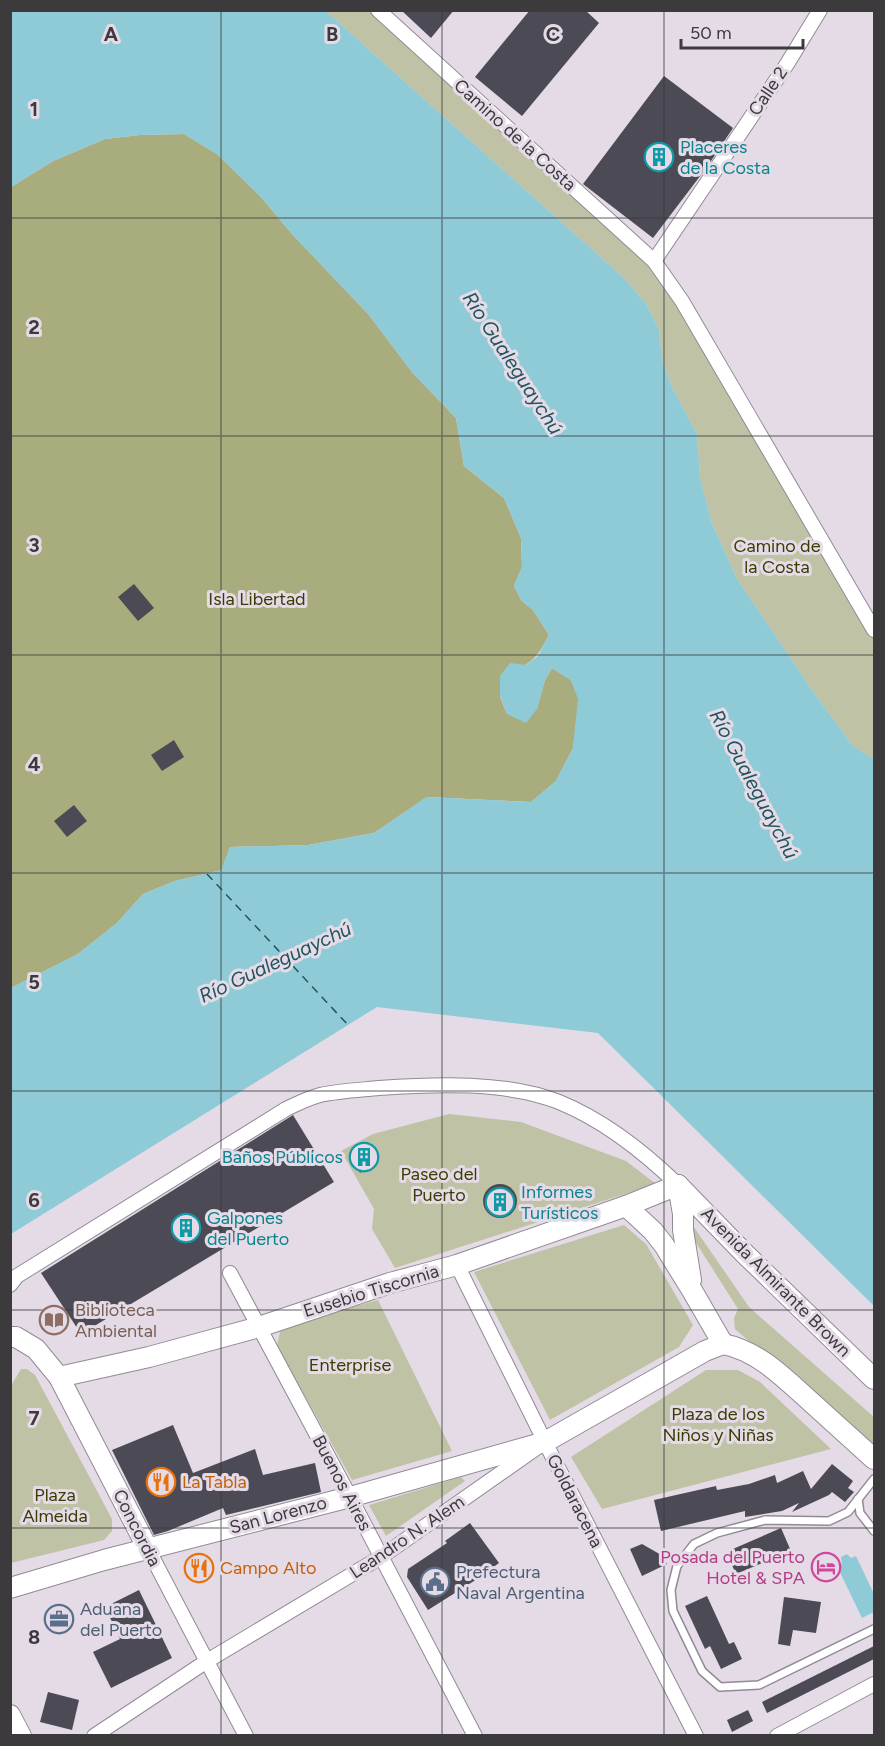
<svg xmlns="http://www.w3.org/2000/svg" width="885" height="1746" viewBox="0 0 885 1746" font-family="Figtree,sans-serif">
<rect width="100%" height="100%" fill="#e4dbe7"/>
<!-- green -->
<g fill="#bfc2a4">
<path d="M326,11H378L654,261L874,630V759L852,745L810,687L737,579L712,523L700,477L697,434L671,385L662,359L659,330L647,305L625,279Z"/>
<path d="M449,1114L521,1122L626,1161L656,1184L395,1268L372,1229L374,1209L341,1151L373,1134Z"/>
<path d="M689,1220L749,1307L874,1417V1451L735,1329L734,1318L738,1309L693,1238Z"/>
<path d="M624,1225L646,1244L693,1325L679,1347L550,1420L474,1272Z"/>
<path d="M378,1300L452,1451L352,1480L277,1346L281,1327Z"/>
<path d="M21,1369H27L35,1375L112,1519V1531L104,1540L11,1563V1386Z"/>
<path d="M706,1370H738L760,1382L831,1449L602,1509L571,1457Z"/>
<path d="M461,1477L465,1481L386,1536L369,1505Z"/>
</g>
<!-- forest -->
<path fill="#a9ad7e" d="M184,134L217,154L261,197L292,234L369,315L412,372L456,418L464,466L504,498L521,538L522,567L514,586L521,600L533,610L549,635C534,664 529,664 500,676V697L507,714L537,708L545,680L552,668L571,680L579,699L573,748L556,781L531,802L427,797L374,833L308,845L230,847L222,870L175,881L143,894L117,923L78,954L11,988V187L53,161L105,139L140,135Z"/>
<!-- water -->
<g fill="#8ecbd7">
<path d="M11,10L326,11L625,279L647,305L659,330L662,359L671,385L697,434L700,477L712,523L737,579L810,687L852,745L874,759V1306L598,1033L377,1007L11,1234V988L78,954L117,923L143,894L175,881L221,870L230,847L308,845L374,833L427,797L531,802L556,781L573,748L578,699L571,680L552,668L545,680L537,709L526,723L507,714L500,696V676L510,663L526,665L538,656L549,635L533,610L521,600L514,586L522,567L521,538L504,498L464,466L456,418L412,372L369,315L292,234L261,197L217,154L184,134L140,135L105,139L53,161L11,187Z"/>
<path d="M847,1554L851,1558L856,1556L874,1594V1612L862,1618L837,1566L842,1564L841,1557Z"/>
</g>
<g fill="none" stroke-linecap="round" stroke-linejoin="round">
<!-- ferry -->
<path stroke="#20555e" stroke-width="1.5" stroke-dasharray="8 6" stroke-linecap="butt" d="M207,874L348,1025"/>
</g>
<!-- building -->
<g fill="#4b4a55">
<path d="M401,10H454L431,38Z"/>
<path d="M530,10H585L599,23L522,116L475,77Z"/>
<path d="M664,76L733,128L707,167L653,238L583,184Z"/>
<path d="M134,584L154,608L138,621L118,597Z"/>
<path d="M174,740L184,757L162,771L151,755Z"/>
<path d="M74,805L87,821L67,837L54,821Z"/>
<path d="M293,1115L334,1182L81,1334L41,1273Z"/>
<path d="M368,1142L378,1161L360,1173L349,1153Z"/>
<circle cx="500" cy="1201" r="17"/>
<path d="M173,1425L193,1473L255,1449L263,1475L315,1463L321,1492L226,1515L223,1508L168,1531L154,1535L112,1450Z"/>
<path d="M832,1464L853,1481L848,1488L854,1492L845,1502L832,1492L829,1495L792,1512L799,1503L782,1511L745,1517V1511L661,1531L654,1500L716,1486L717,1490L749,1484L775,1475L777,1483L803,1471L811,1489Z"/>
<path d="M470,1523L499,1563L474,1581L428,1610L407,1577L408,1569L447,1543L445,1541Z"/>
<path d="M781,1528L791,1551L736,1574L726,1552Z"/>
<path d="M642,1544L663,1556L667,1564L642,1576L630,1549Z"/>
<path d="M139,1590L172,1658L111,1688L93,1652L120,1639L105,1607Z"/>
<path d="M707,1596L729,1644L734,1642L742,1659L721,1669L710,1646L705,1649L685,1606Z"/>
<path d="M784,1597L821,1602L816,1633L793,1630L790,1646L778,1644Z"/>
<path d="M874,1646V1659L767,1713L762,1702Z"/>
<path d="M48,1692L79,1700L72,1730L40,1722Z"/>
<path d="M748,1710L753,1721L732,1732L727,1720Z"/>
</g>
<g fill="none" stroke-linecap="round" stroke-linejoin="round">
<!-- lane casing -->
<g stroke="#928a95" stroke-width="10">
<g id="lane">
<path d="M874,1479L848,1512L829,1521L765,1520L717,1533L694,1544L677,1566L671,1590L673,1611L702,1671L720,1687L759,1685L874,1629"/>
<path d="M858,1499L860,1513L874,1531"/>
</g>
</g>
<!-- street casing -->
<g stroke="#928a95" stroke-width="16">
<g id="street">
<path d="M378,10L654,261L682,301L874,630"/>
<path d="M654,261L787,64L820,10"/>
<path d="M457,1265L545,1442L696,1736"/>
<path d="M230,1273L350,1497L475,1736"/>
<path d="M10,1285L17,1276L286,1109C297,1104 308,1098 320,1095C339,1091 359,1090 379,1088C435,1084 506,1081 559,1102C603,1120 644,1152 678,1185"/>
<path d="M148,1549L246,1736"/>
<path d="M94,1736L207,1661L381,1557L535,1449"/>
<path d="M777,1736L874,1684"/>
</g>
</g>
<!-- secondary casing -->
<g stroke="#928a95" stroke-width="22">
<g id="secondary">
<path d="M678,1185L745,1254L874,1379"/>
<path d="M678,1185L683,1214V1230L691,1280"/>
<path d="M626,1206L653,1231L664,1245L693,1292L723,1344"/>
<path d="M10,1337H16L36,1349L59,1377L148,1549"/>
<path d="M723,1344C759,1351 785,1379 811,1402C832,1421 853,1440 874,1459"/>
<path d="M59,1377L149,1357L259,1327L390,1283L457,1265L626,1206L678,1185"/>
<path d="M10,1588L104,1560L350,1497L545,1442L705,1351L723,1344"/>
<path d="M10,1715L21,1736"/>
</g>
</g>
<!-- lane -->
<use href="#lane" stroke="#fff" stroke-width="7"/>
<!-- street -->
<use href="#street" stroke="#fff" stroke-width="14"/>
<!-- secondary -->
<use href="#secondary" stroke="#fff" stroke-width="20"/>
</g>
<!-- grid -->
<path fill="none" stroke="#3d3a3e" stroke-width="1.5" stroke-opacity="0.55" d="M221,10V1736M442,10V1736M664,10V1736M10,218H874M10,436H874M10,655H874M10,873H874M10,1091H874M10,1310H874M10,1528H874"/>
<!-- icons -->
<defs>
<g id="building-ring" transform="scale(1.5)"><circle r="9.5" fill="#e4dbe7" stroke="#0f9aa8" stroke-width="1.5"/><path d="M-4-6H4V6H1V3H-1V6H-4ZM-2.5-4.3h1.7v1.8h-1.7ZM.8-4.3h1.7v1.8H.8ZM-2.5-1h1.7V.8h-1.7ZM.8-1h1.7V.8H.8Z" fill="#0f9aa8"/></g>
<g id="library-ring" transform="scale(1.5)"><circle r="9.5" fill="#e4dbe7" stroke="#8d6e63" stroke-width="1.5"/><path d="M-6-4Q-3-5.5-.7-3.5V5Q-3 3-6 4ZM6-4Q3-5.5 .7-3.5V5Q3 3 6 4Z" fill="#8d6e63"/></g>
<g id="restaurant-ring" transform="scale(1.5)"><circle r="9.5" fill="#e4dbe7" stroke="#e8710a" stroke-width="1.5"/><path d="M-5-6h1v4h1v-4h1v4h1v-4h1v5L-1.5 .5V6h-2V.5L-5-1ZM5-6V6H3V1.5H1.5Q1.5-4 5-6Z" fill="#e8710a"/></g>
<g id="hotel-ring" transform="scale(1.5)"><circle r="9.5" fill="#e4dbe7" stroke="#d1479c" stroke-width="1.5"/><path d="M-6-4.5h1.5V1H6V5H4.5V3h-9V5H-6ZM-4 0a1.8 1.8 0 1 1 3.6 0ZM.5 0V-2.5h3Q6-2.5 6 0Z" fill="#d1479c"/></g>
<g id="civic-ring" transform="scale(1.5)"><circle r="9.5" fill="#e4dbe7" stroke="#5c6f8a" stroke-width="1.5"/><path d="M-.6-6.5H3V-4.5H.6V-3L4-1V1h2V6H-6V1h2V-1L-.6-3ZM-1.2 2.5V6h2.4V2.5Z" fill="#5c6f8a"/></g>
<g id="office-ring" transform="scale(1.5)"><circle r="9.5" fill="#e4dbe7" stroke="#5c6f8a" stroke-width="1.5"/><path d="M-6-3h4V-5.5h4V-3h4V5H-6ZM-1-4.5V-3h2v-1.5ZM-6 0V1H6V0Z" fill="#5c6f8a"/></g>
</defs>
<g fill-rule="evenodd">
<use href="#building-ring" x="659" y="157"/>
<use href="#building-ring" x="364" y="1157"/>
<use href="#building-ring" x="500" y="1202"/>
<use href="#building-ring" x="186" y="1228"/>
<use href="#library-ring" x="54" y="1320"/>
<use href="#restaurant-ring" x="161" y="1482"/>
<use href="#hotel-ring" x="826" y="1567"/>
<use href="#restaurant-ring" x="199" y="1568"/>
<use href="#civic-ring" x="435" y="1582"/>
<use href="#office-ring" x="59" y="1619"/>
</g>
<g text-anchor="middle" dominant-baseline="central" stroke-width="6" stroke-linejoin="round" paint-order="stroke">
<!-- street labels -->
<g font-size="18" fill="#3d3a3e" stroke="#e4dbe7">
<text transform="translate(768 91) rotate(-56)">Calle 2</text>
<text transform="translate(515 135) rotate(42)">Camino de la Costa</text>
<text transform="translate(776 1282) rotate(45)">Avenida Almirante Brown</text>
<text transform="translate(371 1291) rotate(-17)">Eusebio Tiscornia</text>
<text transform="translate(342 1483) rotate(62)">Buenos Aires</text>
<text transform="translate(575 1501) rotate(63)">Goldaracena</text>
<text transform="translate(278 1515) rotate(-15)">San Lorenzo</text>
<text transform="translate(137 1528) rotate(63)">Concordia</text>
<text transform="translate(407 1537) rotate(-34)">Leandro N. Alem</text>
</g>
<!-- culture labels -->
<g font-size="18" fill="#0d838f" stroke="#e4dbe7" text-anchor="start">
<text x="680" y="147">Placeres<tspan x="680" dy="21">de la Costa</tspan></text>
<text x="343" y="1157" text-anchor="end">Baños Públicos</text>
<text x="521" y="1192">Informes<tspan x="521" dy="21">Turísticos</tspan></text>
<text x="207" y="1218">Galpones<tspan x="207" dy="21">del Puerto</tspan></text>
</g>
<!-- park labels -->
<g font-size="18" fill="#3a3c00" stroke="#e4dbe7">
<text x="777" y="546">Camino de<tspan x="777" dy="21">la Costa</tspan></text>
<text x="257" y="599">Isla Libertad</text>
<text x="439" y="1174">Paseo del<tspan x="439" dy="21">Puerto</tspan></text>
<text x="350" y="1365">Enterprise</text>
<text x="718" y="1414">Plaza de los<tspan x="718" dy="21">Niños y Niñas</tspan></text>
<text x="55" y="1495">Plaza<tspan x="55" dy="21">Almeida</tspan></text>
</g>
<!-- education labels -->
<g font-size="18" fill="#785e54" stroke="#e4dbe7" text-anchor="start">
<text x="75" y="1310">Biblioteca<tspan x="75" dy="21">Ambiental</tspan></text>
</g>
<!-- food labels -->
<g font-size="18" fill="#c56008" stroke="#e4dbe7" text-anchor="start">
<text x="182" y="1482">La Tabla</text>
<text x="220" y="1568">Campo Alto</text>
</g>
<!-- hotel labels -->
<g font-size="18" fill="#b23c85" stroke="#e4dbe7" text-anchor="end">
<text x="805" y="1557">Posada del Puerto<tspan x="805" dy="21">Hotel &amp; SPA</tspan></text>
</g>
<!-- service labels -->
<g font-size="18" fill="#4e5e75" stroke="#e4dbe7" text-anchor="start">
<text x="456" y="1572">Prefectura<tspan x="456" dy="21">Naval Argentina</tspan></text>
<text x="80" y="1609">Aduana<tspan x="80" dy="21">del Puerto</tspan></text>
</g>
<!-- water labels -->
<g font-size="20" font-style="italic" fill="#20555e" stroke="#e4dbe7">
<text transform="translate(513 363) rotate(57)">Río Gualeguaychú</text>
<text transform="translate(754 784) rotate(62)">Río Gualeguaychú</text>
<text transform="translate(275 962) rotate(-25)">Río Gualeguaychú</text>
</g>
</g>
<g font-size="20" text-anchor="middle" font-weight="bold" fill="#3d3a3e" stroke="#e4dbe7" stroke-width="6" stroke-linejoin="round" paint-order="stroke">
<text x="111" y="41">A</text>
<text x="332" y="41">B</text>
<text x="553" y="41">C</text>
<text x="34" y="116">1</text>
<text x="34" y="334">2</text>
<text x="34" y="552">3</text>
<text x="34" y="771">4</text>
<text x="34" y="989">5</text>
<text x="34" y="1207">6</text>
<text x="34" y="1425">7</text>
<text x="34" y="1644">8</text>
</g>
<!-- border -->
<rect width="885" height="1746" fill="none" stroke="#3d3a3e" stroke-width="24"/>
<!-- scale -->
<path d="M681 39v9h122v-9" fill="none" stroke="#3d3a3e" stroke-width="3"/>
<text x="690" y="39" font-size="18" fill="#3d3a3e" stroke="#e4dbe7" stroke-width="4.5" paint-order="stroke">50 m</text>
</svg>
